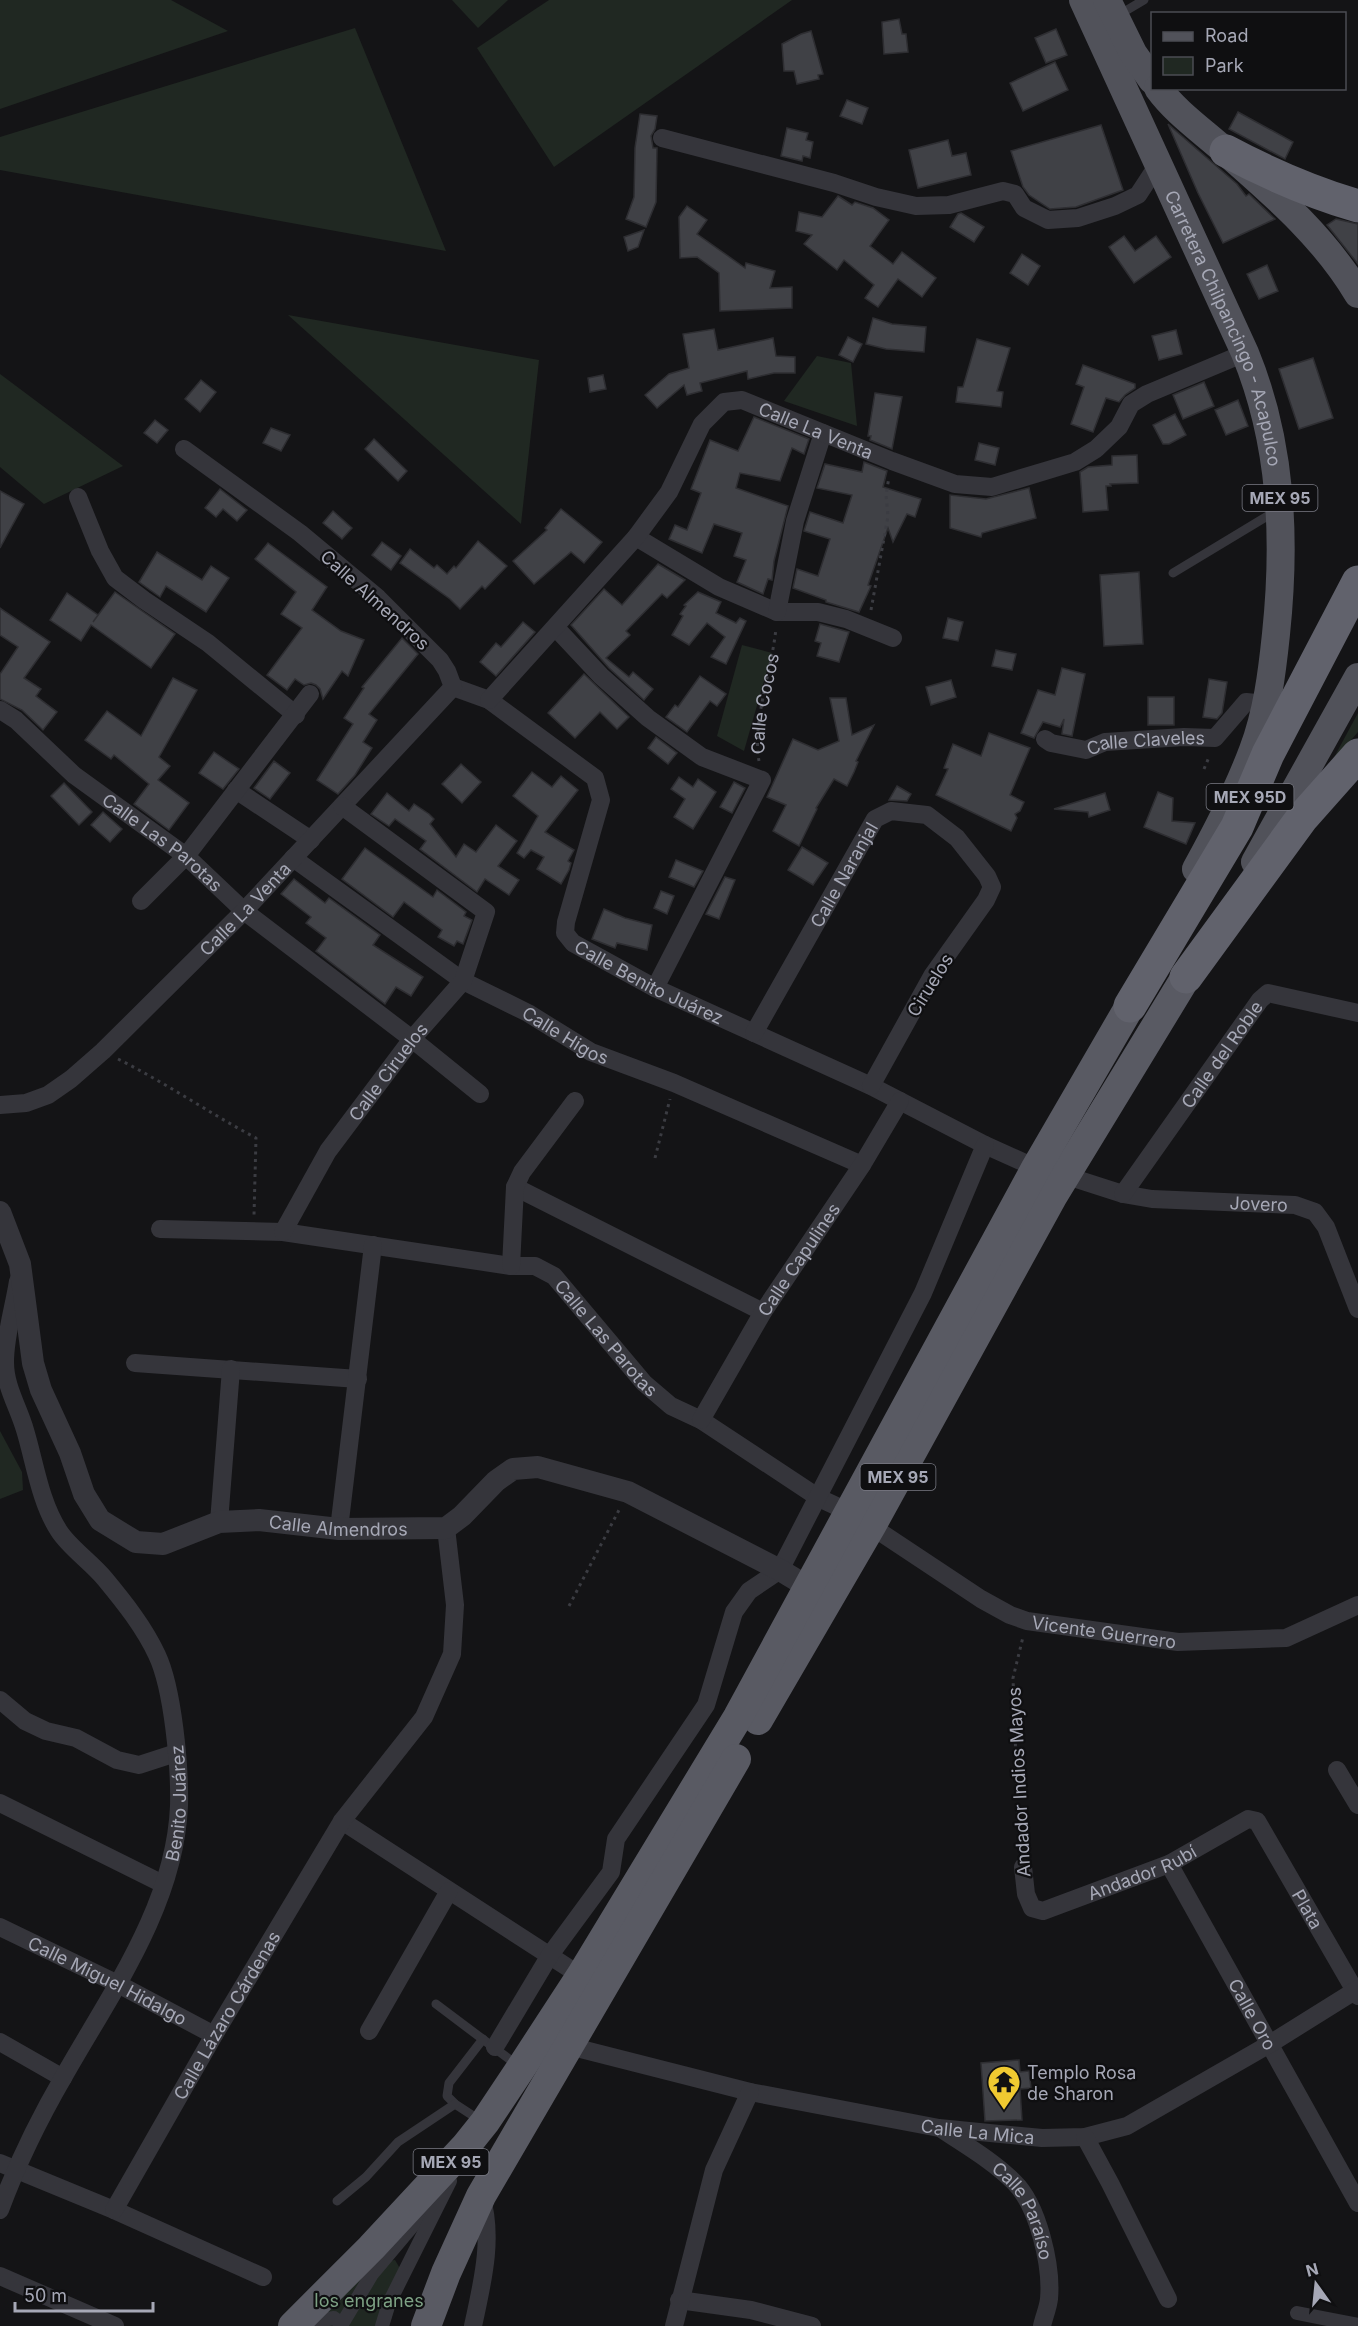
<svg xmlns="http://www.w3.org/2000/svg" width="1358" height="2326" viewBox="0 0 1358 2326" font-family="Inter,sans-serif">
<rect width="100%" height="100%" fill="#141416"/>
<!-- green -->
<g fill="#202822">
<path d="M0,0H171L228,31L0,109Z"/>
<path d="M452,0H508L478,28Z"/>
<path d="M549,0H792L554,167L477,48Z"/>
<path d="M355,28L446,251L0,170V137Z"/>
<path d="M288,315L539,360L521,524Z"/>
<path d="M817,356L851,363L857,426L784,401Z"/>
<path d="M0,374L123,466L44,504L0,467Z"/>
<path d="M742,645L772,653L744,751L717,736Z"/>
<path d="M1358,713V732L1331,763Z"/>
<path d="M0,1431L22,1472L23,1490L0,1499Z"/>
<path d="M395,2260L405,2277L389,2326H303L369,2264Z"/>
</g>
<!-- building -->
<g fill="#404146" stroke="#2e2e32" stroke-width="1.5">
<path d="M899,19L902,34H906L908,52L884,54L882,22Z"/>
<path d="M1056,29L1067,55L1046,63L1035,38Z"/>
<path d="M811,31L823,74L818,75L819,79L797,84L794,71H784L782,44L801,34Z"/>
<path d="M1055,62L1068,90L1023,111L1010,83Z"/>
<path d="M847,100L868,108L862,124L840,116Z"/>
<path d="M1238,112L1293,142L1285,159L1229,129Z"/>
<path d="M640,114L657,116L655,129L651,136L653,148H657L656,202L646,227L626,219L634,197L635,148Z"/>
<path d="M1168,124L1237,184L1246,196L1249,194L1275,219L1223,243L1198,193Z"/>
<path d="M1101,125L1123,190L1076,207L1050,209L1029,195L1023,187L1011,151Z"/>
<path d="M787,128L808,133L806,140L813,142L810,158L803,156L802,161L781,156Z"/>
<path d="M948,140L952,156L966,153L971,175L918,188L909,150Z"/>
<path d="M838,196L852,205L855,202L873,208L889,220L870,246L893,264L902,252L936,278L922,297L898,279L878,307L865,298L874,285L844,260L837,270L804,244L812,235L796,231L799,212L822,217Z"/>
<path d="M687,206L707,220L697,234L745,268L746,263L775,271L770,288L792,287V308L720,311L719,273L697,257L680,258L679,217Z"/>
<path d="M961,213L984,227L974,242L950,227L958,214Z"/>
<path d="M1336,219L1358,224V264L1327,225Z"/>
<path d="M644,230L638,247L628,251L624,237Z"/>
<path d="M1124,236L1135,251L1156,236L1171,257L1134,283L1109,247Z"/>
<path d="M1022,254L1040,266L1028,285L1010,273Z"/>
<path d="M1267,265L1278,291L1259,299L1247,274Z"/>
<path d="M873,318L892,324L926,327L924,352L886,349L866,344Z"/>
<path d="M714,329L718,350L773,338L776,356L795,357V373H774L748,379L747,371L700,383L702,391L687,395L684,385L657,408L645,395L669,374L689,368L683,334Z"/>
<path d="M1176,330L1182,354L1159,360L1152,336Z"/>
<path d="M848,337L862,344L853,362L839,355Z"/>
<path d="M977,339L1010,348L997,391L1003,392L1001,407L956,402L958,387H963Z"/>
<path d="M1313,358L1333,418L1299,429L1279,369Z"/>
<path d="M1083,365L1135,384V388L1125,395L1119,402L1106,398L1093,432L1071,424L1084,387L1076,384Z"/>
<path d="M603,375L606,389L590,392L588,378Z"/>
<path d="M201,380L216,392L200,412L185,399Z"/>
<path d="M1204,382L1214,406L1183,419L1173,395Z"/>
<path d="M875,393L902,397L892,449L870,440L871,436H868Z"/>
<path d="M1238,400L1248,426L1226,435L1215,410Z"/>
<path d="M1175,414L1186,435L1169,444H1163L1153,425Z"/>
<path d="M754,417L809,439L804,454L792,448L780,481L740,473L736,488L788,506L774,561L772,580L768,579L763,594L737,582L746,560L734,556L742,533L714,524L702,553L669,539L675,525L687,530L701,493L691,489L710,440L738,451Z"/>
<path d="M155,420L168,430L157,443L144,433Z"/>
<path d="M271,428L290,435L281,451L263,443Z"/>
<path d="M374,439L407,471L398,481L365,449Z"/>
<path d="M979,443L999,448L995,465L975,460Z"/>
<path d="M1137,455L1138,483L1110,484L1111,486H1106L1108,510L1083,512L1080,472L1088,467L1112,465V456Z"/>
<path d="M864,462L887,471L883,487L921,499L915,517L907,514L893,542L888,528L868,585L871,586L859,612L826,602V600L793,588L797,569L818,576L830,539L804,531L810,512L843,523L852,495L817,488L825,464L862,472Z"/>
<path d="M1029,488L1036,518L982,533L981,537L950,528V495L986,499Z"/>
<path d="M220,489L247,510L237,521L223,509L216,517L205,508Z"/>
<path d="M0,491L24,504L0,548Z"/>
<path d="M561,509L602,542L584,563L571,552L534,584L513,561L547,530L545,528Z"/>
<path d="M333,511L352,528L342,539L323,523Z"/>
<path d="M478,541L507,566L485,589L482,586L460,609L450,599L400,563L410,549L434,568L437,565L447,574L454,566L456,568Z"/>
<path d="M382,542L401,556L391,570L372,555Z"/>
<path d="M268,543L327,587L312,610L341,631L364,640L348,676L342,671L323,699L320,689L316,685L311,683L304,685L295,679L287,690L267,675L302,628L281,614L296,592L255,559Z"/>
<path d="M157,552L202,580L211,566L229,578L206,612L166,586L160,597L139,582Z"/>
<path d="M658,564L685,580L667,598L662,594L626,631L630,635L606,658L629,677L633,672L653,689L644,700L609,668L571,625L604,589L622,605Z"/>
<path d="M1139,572L1143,644L1104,646L1100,575Z"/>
<path d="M115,592L175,634L151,668L91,625L81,641L50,620L67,593L98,615L93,622Z"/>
<path d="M698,592L721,602L716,613L736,623L740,618L746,621L726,664L711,657L725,637L707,623L689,645L672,635L683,616L680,614L686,606L684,605Z"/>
<path d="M0,608L50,642L24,678L41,689L36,696L57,712L43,730L22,710L0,699V674L18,647L0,635Z"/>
<path d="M948,618L963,622L958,641L943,638Z"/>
<path d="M523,622L535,632L496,676L480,662L496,643L501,647Z"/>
<path d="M820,624L849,632L839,662L817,656L821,643L815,641Z"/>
<path d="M402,638L418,654L369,714L377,720L363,742L372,748L355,775L338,794L317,780L353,724L344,718L364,688L362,687Z"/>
<path d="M996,650L1016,654L1012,670L992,666Z"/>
<path d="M1062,668L1085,674L1072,736L1062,734L1064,719L1060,727L1043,722L1034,738L1021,733L1038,690L1055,695Z"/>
<path d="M584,674L629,717L617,729L600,712L575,738L548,713Z"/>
<path d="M700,676L726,694L717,706L710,701L687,732L666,717L675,705L678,707Z"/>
<path d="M173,678L197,690L159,757L170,766L158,780L189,803L169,830L134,804L149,784L114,755L111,759L85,740L107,711L141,736Z"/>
<path d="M1209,679L1227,682L1222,713L1217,719L1203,717Z"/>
<path d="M951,680L956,697L931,705L926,687Z"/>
<rect x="1148" y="697" width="26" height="28"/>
<path d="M830,698H846L852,735L874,725L856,761L858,762L854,772L847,786L834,779L816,808L817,809L799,846L773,831L786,805L767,797L793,739L818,750L839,741Z"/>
<path d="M989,733L1030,748L1010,795L1024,802L1020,811L1015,814L1017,818L1011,831L936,795L948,769L944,768L953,744L981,756Z"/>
<path d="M656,737L677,753L668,764L648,748Z"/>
<path d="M214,752L239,769L223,789L199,773Z"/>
<path d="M274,761L290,773L270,799L254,788Z"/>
<path d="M461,764L481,782L462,803L442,784Z"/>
<path d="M532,772L552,787L561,776L578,790L545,832L574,850L568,861L571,863L569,870L561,884L537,869L544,857L531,850L524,858L517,853L538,816L513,796Z"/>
<path d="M679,777L693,787L698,779L716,792L693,829L674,817L685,799L671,789Z"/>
<path d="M734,782L745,788L732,813L720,807Z"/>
<path d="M64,783L92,812L79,825L51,796Z"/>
<path d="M897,786L911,794L907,801L889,800Z"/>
<path d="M1158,792L1173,798L1172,821L1195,823L1186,844L1144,827Z"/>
<path d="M387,793L409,811L414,804L429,814L434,819L430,824L456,857L464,844L476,852L496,825L517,841L498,866L519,880L509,895L485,879L477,892L420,849L426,841L395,819L389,826L371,814Z"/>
<path d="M1105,793L1110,810L1089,817L1088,812L1054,809Z"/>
<path d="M103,812L122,829L110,842L91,825Z"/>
<path d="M802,847L828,863L813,885L788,870Z"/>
<path d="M365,848L433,897L437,890L466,912L464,916L472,920L463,944L457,941L454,946L438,937L442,930L404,902L393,917L342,879Z"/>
<path d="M676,860L703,871L694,887L669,877Z"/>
<path d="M725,877L735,880L719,919L706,914Z"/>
<path d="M294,879L325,903L329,898L380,935L373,945L423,977L411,996L396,987L385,1004L316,951L326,938L306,923L311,917L281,894Z"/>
<path d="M661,891L674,896L667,914L654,908Z"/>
<path d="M604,909L625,918L652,925L647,950L617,943L615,948L592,939Z"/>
<path d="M1019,2060L1020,2072L1029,2071L1031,2088L1020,2089L1022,2120L985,2121L981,2063Z"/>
</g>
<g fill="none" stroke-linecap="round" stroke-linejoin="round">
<!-- path -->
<g stroke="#3b3c42" stroke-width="3" stroke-dasharray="3 4.5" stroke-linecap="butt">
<path d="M871,610L888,516L886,495L889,477"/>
<path id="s1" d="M759,761C752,721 772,670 776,628"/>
<path d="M1204,769L1209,757"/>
<path d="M118,1059C166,1083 209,1113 256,1138L254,1215"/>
<path d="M655,1158L670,1099"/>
<path d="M569,1606L619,1510"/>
<path d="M1022,1851L1018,1817L1013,1678L1023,1637"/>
</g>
<!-- service -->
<g stroke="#35353b" stroke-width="9">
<path d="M1117,16L1144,0"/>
<path d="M1173,573L1274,512"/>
<path d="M436,2004L517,2065"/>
<path d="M481,2121L455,2104L447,2096L449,2083L483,2039"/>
<path d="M337,2201L366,2177L398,2142L455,2104"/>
</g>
<!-- pedestrian -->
<g stroke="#35353b" stroke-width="14">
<path d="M1297,2313L1358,2325"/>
<path d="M318,2326L323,2320L334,2318L342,2324L372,2274L425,2211"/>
<path d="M382,2326L389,2303L450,2181L445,2187"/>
</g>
<!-- minor -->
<g stroke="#35353b" stroke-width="18">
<path d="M662,138L834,183L876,197L916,206L949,205L1003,191L1015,194L1024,208L1048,220L1078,218L1115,206L1138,195L1159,163"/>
<path d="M78,497L100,551L115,578L144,600L208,643L296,715"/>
<path d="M636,537L719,587L777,612H818L846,619L893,638"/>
<path d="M777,612L795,521L823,433"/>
<path d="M556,628L601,676L648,718L702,757L762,780L655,988"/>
<path id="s2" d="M453,687L489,700L595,778L601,800L566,922L565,933L573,943L655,988L871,1086L985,1145L1036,1168"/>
<path id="s3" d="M489,700L636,537L669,492L702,424L724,402L742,400L892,461L955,484L992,487L1075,462L1096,449L1119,427L1131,404L1147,394L1245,353"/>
<path id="s4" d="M0,710L16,720L74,775L186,856L244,911L412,1039L480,1094"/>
<path id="s5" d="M1045,739L1051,743L1086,750L1105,742L1184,737L1215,738L1246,702L1267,704"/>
<path d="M236,790L311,840"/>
<path id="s6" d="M293,858L463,981L528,1013L591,1052L674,1083L862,1165"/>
<path d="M141,901L186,856L310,694"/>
<path id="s7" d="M754,1033L875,819L891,811L927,815L957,838L987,876L992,887L986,900L932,976L871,1086"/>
<path id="s8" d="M0,1105L26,1103L48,1095L71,1079L103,1051L244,911L453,687L447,671L440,660L378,598L300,533L184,449"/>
<path id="s9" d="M1067,1176L1123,1194L1152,1199L1295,1205L1315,1212L1326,1227L1358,1309"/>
<path d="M515,1187L763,1312"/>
<path id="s10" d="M1123,1194L1260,1000L1268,993L1358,1013"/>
<path id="s11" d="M160,1229L283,1232L511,1266H535L554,1276L644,1383L671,1406L701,1420L819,1498L849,1512"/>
<path id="s12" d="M283,1232L328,1151L412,1039L463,981L486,912L342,806"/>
<path d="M511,1266L515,1187L522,1172L575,1101"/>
<path d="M135,1363L358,1379"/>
<path id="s13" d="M701,1420L763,1312L862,1165L900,1101"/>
<path d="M219,1522L231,1369"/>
<path id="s14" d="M871,1526L981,1599L1010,1615L1027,1621L1178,1642L1286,1638L1358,1605"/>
<path d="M339,1529L373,1245"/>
<path d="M0,1700L25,1721L46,1731L76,1738L117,1760L139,1765L176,1753"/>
<path d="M1337,1770L1358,1805"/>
<path d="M0,1803L163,1884"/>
<path d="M342,1821L581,1976"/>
<path id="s15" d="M1169,1864L1358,2203"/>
<path id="s16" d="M1023,1867L1026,1894L1032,1908L1043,1911L1169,1864L1248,1819L1257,1821L1358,1996"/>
<path id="s17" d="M0,1927L118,1984L214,2035"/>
<path d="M369,2031L449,1891"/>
<path d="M0,2042L63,2078"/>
<path id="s18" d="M569,2046L750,2092L939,2128L1042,2138L1085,2137L1127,2126L1268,2045L1358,1989"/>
<path d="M495,2047L550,1955L611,1872L616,1839L706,1705L734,1612L749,1591L780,1570L923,1293L985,1145"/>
<path id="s19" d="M943,2130C967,2146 993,2161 1014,2182C1038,2205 1052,2266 1049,2299C1048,2308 1044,2317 1042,2326"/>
<path d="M1085,2137L1110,2183L1168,2299"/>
<path d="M0,2163L114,2210L263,2277"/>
<path id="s20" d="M0,2210C17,2164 39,2119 64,2076C111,1993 175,1905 179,1806C180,1767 173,1689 157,1655C144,1627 124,1602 105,1579C92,1563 69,1547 59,1531C40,1502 35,1463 25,1430C18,1406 5,1387 5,1362C5,1335 14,1307 18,1281"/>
<path id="s21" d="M114,2210L214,2035L342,1821L424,1717L452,1654L455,1605L446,1528"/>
<path d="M0,2276L115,2326"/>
<path d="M679,2300L751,2310L812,2326"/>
<path d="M473,2326C482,2284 494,2238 481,2196"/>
<path d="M674,2326L714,2170L750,2092"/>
</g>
<!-- tertiary -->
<path stroke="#35353b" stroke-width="22" id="s22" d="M0,1212L20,1264L33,1363L41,1390L70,1453L84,1494L100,1520L136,1542L163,1544L219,1522L259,1520L339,1529L446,1528L462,1516L496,1481L513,1469L538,1467L628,1492L780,1570L808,1587"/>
<!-- primary -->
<g stroke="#51525a" stroke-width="28">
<path id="s23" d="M1083,0L1245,353C1282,443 1286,539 1276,634C1272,673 1267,713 1253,750C1238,790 1217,831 1196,869"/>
<path d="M1107,0L1133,53L1152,80"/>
<path d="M1158,88C1176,113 1204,132 1226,152C1275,195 1324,237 1358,294"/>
<path d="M1255,862L1358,677"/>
</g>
<!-- trunk -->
<g stroke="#595a63" stroke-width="30">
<path d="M758,1720L871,1526L1052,1197L1186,977"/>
<path d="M293,2326L371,2248L465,2147L485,2122L521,2068L581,1976L738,1717L1036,1168L1130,1006"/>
<path d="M426,2326L446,2273L481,2196L736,1759"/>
</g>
<!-- motorway -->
<g stroke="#61626c" stroke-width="33">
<path d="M1226,151C1269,174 1311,192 1358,206"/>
<path d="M1186,977L1302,818L1358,755"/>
<path d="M1130,1006L1237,827L1268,754L1358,582"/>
</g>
</g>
<!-- icons -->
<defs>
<g id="temple-pin" transform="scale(1.725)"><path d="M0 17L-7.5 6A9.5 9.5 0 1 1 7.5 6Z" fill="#f0ca31" stroke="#0f0f11"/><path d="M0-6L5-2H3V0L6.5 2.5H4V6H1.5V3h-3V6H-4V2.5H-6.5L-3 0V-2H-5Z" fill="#111"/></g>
</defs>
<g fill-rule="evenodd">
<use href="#temple-pin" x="1004" y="2082"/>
</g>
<g text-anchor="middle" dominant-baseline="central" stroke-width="4.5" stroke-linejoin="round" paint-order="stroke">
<!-- shield labels -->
<g fill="#0f0f11" stroke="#797a84" stroke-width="1.5">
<rect x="1242.5" y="485" width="75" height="26" rx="4.5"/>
<rect x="1206.5" y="784" width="87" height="26" rx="4.5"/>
<rect x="860.5" y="1464" width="75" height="26" rx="4.5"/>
<rect x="413.5" y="2149" width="75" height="26" rx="4.5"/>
</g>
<g font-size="16" font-weight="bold" fill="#a6a8b6">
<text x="1280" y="498">MEX 95</text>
<text x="1250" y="797">MEX 95D</text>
<text x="898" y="1477">MEX 95</text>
<text x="451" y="2162">MEX 95</text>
</g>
<!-- street labels -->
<g font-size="18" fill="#a6a8b6" stroke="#0f0f11">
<text stroke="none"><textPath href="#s23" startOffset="358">Carretera Chilpancingo - Acapulco</textPath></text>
<text stroke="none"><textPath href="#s3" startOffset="480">Calle La Venta</textPath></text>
<text transform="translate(375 600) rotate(42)">Calle Almendros</text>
<text stroke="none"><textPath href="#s1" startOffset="58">Calle Cocos</textPath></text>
<text stroke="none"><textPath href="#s5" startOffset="104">Calle Claveles</textPath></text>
<text stroke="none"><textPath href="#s4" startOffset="210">Calle Las Parotas</textPath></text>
<text stroke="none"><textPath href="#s7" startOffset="182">Calle Naranjal</textPath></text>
<text stroke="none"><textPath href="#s8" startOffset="321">Calle La Venta</textPath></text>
<text stroke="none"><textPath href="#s2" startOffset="429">Calle Benito Juárez</textPath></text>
<text transform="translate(930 985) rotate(-58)">Ciruelos</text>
<text stroke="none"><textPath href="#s6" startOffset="326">Calle Higos</textPath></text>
<text stroke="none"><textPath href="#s10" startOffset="171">Calle del Roble</textPath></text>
<text stroke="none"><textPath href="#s12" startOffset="192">Calle Ciruelos</textPath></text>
<text stroke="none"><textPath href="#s9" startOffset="195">Jovero</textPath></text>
<text stroke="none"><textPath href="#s13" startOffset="188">Calle Capulines</textPath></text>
<text stroke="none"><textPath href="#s11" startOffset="480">Calle Las Parotas</textPath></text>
<text stroke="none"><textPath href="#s22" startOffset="576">Calle Almendros</textPath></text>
<text stroke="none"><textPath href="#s14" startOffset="261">Vicente Guerrero</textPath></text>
<text transform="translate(1019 1782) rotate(-93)">Andador Indios Mayos</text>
<text stroke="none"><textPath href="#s20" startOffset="448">Benito Juárez</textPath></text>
<text stroke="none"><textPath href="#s16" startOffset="160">Andador Rubí</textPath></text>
<text stroke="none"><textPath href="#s16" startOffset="390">Plata</textPath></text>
<text stroke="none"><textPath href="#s17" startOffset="120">Calle Miguel Hidalgo</textPath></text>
<text stroke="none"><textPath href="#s21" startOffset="225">Calle Lázaro Cárdenas</textPath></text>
<text stroke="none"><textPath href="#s15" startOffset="172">Calle Oro</textPath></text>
<text stroke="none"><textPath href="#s18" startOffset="418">Calle La Mica</textPath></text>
<text stroke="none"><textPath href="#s19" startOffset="118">Calle Paraíso</textPath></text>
</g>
<!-- poi labels -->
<g font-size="18" fill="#a6a8b6" stroke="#0f0f11" text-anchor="start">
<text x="1027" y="2072">Templo Rosa<tspan x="1027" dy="21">de Sharon</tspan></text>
</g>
<!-- park labels -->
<g font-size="18" fill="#7da184" stroke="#0f0f11">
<text x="369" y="2300">los engranes</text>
</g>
</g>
<!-- legend -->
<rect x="1151" y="12" width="195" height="78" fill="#0f0f11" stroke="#4b4c53" stroke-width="1.5"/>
<rect x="1163" y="32" width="30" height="9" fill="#51525a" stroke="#4b4c53" stroke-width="1.5"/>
<text x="1205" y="42" font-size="18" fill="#a6a8b6">Road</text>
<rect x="1163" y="57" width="30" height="18" fill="#202822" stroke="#4b4c53" stroke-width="1.5"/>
<text x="1205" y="72" font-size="18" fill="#a6a8b6">Park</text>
<!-- north arrow -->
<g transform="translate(1316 2284) rotate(345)" stroke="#0f0f11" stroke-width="4.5" paint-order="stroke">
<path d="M0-4.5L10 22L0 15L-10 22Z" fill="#a6a8b6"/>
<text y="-9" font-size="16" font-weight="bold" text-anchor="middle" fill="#a6a8b6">N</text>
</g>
<!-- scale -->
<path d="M15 2302v9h138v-9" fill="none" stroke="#a6a8b6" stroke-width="3"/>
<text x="24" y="2302" font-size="18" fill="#a6a8b6" stroke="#0f0f11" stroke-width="4.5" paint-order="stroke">50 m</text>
</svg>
